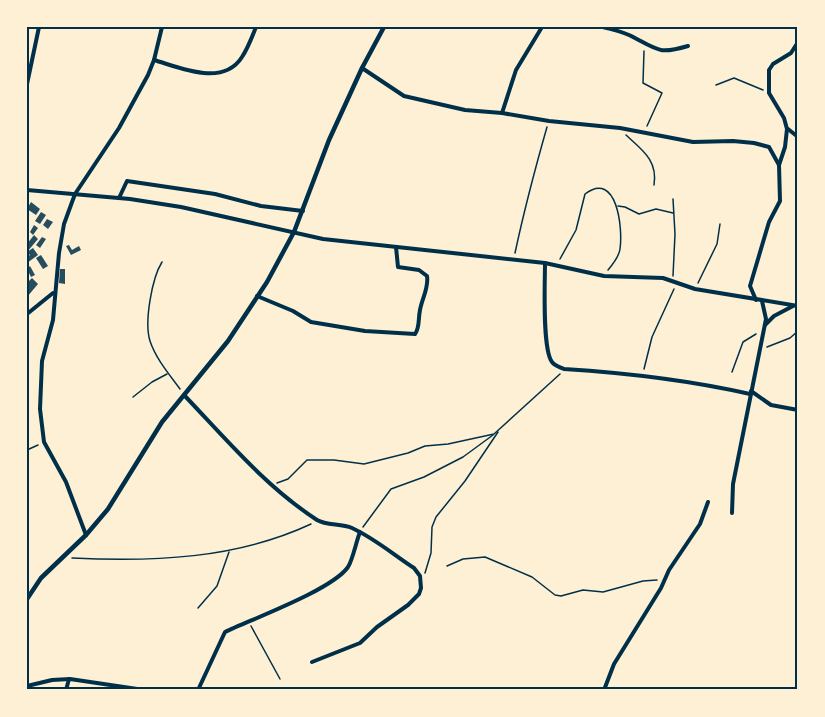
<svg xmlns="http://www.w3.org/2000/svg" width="825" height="717" viewBox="0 0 825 717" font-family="'DM Sans',sans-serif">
<rect width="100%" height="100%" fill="#fdf0d5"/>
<!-- building -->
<g fill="#264d5e">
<path d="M31,202L40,209L36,215L27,209Z"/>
<path d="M41,212L46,215L40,224L35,221Z"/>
<path d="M47,219L53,222L48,229L43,225Z"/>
<path d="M34,225L38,228L33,235L30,232Z"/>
<path d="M34,235L38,239L27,252V244Z"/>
<path d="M42,237L46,239L40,248L36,245Z"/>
<path d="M69,245L72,250L79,246L81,250L71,255L66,246Z"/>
<path d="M33,248L38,255L27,263V257L30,255L27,252Z"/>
<path d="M41,255L48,266L43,269L36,258Z"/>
<path d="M30,266L35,275L31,277L27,269Z"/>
<path d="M60,269H65V284L59,283Z"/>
<path d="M32,278L38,284L27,297V283Z"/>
</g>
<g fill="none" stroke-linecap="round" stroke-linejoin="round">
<!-- path -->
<g stroke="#003049" stroke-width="1.5">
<path d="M644,51L643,83L662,93L647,126"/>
<path d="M716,85L734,78L763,90"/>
<path d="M626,135C642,150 658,160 654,185"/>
<path d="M618,206L625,207L639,214L656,209L673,213"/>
<path d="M515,253C524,211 535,169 547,127"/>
<path d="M560,259L576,230L585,194C617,170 623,228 620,249C619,257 613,264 608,270"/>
<path d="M162,262C152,278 144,322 150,341C156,359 169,374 180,389"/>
<path d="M673,276L675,234L673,199"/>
<path d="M698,283L717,244L720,224"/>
<path d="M767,347L790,338L798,331"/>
<path d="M644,369L652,337L674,289"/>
<path d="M732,372L743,342L756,334"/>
<path d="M133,397L152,382L167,374"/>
<path d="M27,450L38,445"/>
<path d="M277,483L288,479L307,460H334L364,464L408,453L425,446L448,444L494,434L560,374"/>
<path d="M363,527L391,489L424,477L463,457L493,435"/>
<path d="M72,558C153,562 236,559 311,524"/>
<path d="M447,566L463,559L485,557L532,577L555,595L561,596L583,590L603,592L643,581L657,580"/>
<path d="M425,573L431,553L432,527L436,517L465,481L498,432"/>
<path d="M198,608L217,586L229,552"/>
<path d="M251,626L280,679"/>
</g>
<!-- minor -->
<g stroke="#003049" stroke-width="4">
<path d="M603,27C614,30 625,32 635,38C659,51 661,54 688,46"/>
<path d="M154,60C181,68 223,87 242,57C248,48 252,37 256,27"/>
<path d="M362,68L404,96L465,110L502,113L549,121L620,128L693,142L733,141L754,143L769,147L779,165"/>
<path d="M27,84L39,27"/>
<path d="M502,113L516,70L542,27"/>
<path d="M788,129L798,137"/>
<path d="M27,190L130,199L181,207L323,239L545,263L604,276L663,278L695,289L798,306"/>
<path d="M119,198L127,181L215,194L261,206L303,211"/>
<path d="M545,263C545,282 542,349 552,362C555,366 560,367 564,369C628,373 688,380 750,394"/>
<path d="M257,296L293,311L311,322L365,331L415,334C420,327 418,319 420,310C422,298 429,288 427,276L419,270L398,267L396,247"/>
<path d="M756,300L750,286L769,222L780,201L779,165L785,147L787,129L784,118L769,93V70L773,64L791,53L798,42"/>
<path d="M27,314L53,293"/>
<path d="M765,325L774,316L793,306"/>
<path d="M751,391L771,405L798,410"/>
<path d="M184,395C226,439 265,486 317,520C327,526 341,523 352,528C374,538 394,555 414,568L420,576L421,588L419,594L408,605L377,627L360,643L312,662"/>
<path d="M732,513L733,484L766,319L762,301"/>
<path d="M86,535L66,482L44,442L40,409L42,361L53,320L59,253L64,224L75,194L119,128L148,75L154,60L162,27"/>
<path d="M27,686L52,680L70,679L144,690"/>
<path d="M66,690L69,679"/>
<path d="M198,690L225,632C252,619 332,590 348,567C353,559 356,542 360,532"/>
<path d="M604,690L614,664L661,588L669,570L700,524L708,502"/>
</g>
<!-- tertiary -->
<path stroke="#003049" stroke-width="4.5" d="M27,599L41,578L86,535L108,509L162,422L228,341L267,282L294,232L329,140L362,68L384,27"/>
</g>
<!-- border -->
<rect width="825" height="717" fill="none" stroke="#fdf0d5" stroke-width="57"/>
<rect x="28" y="28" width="768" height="660" fill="none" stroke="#003049" stroke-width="2"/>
</svg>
